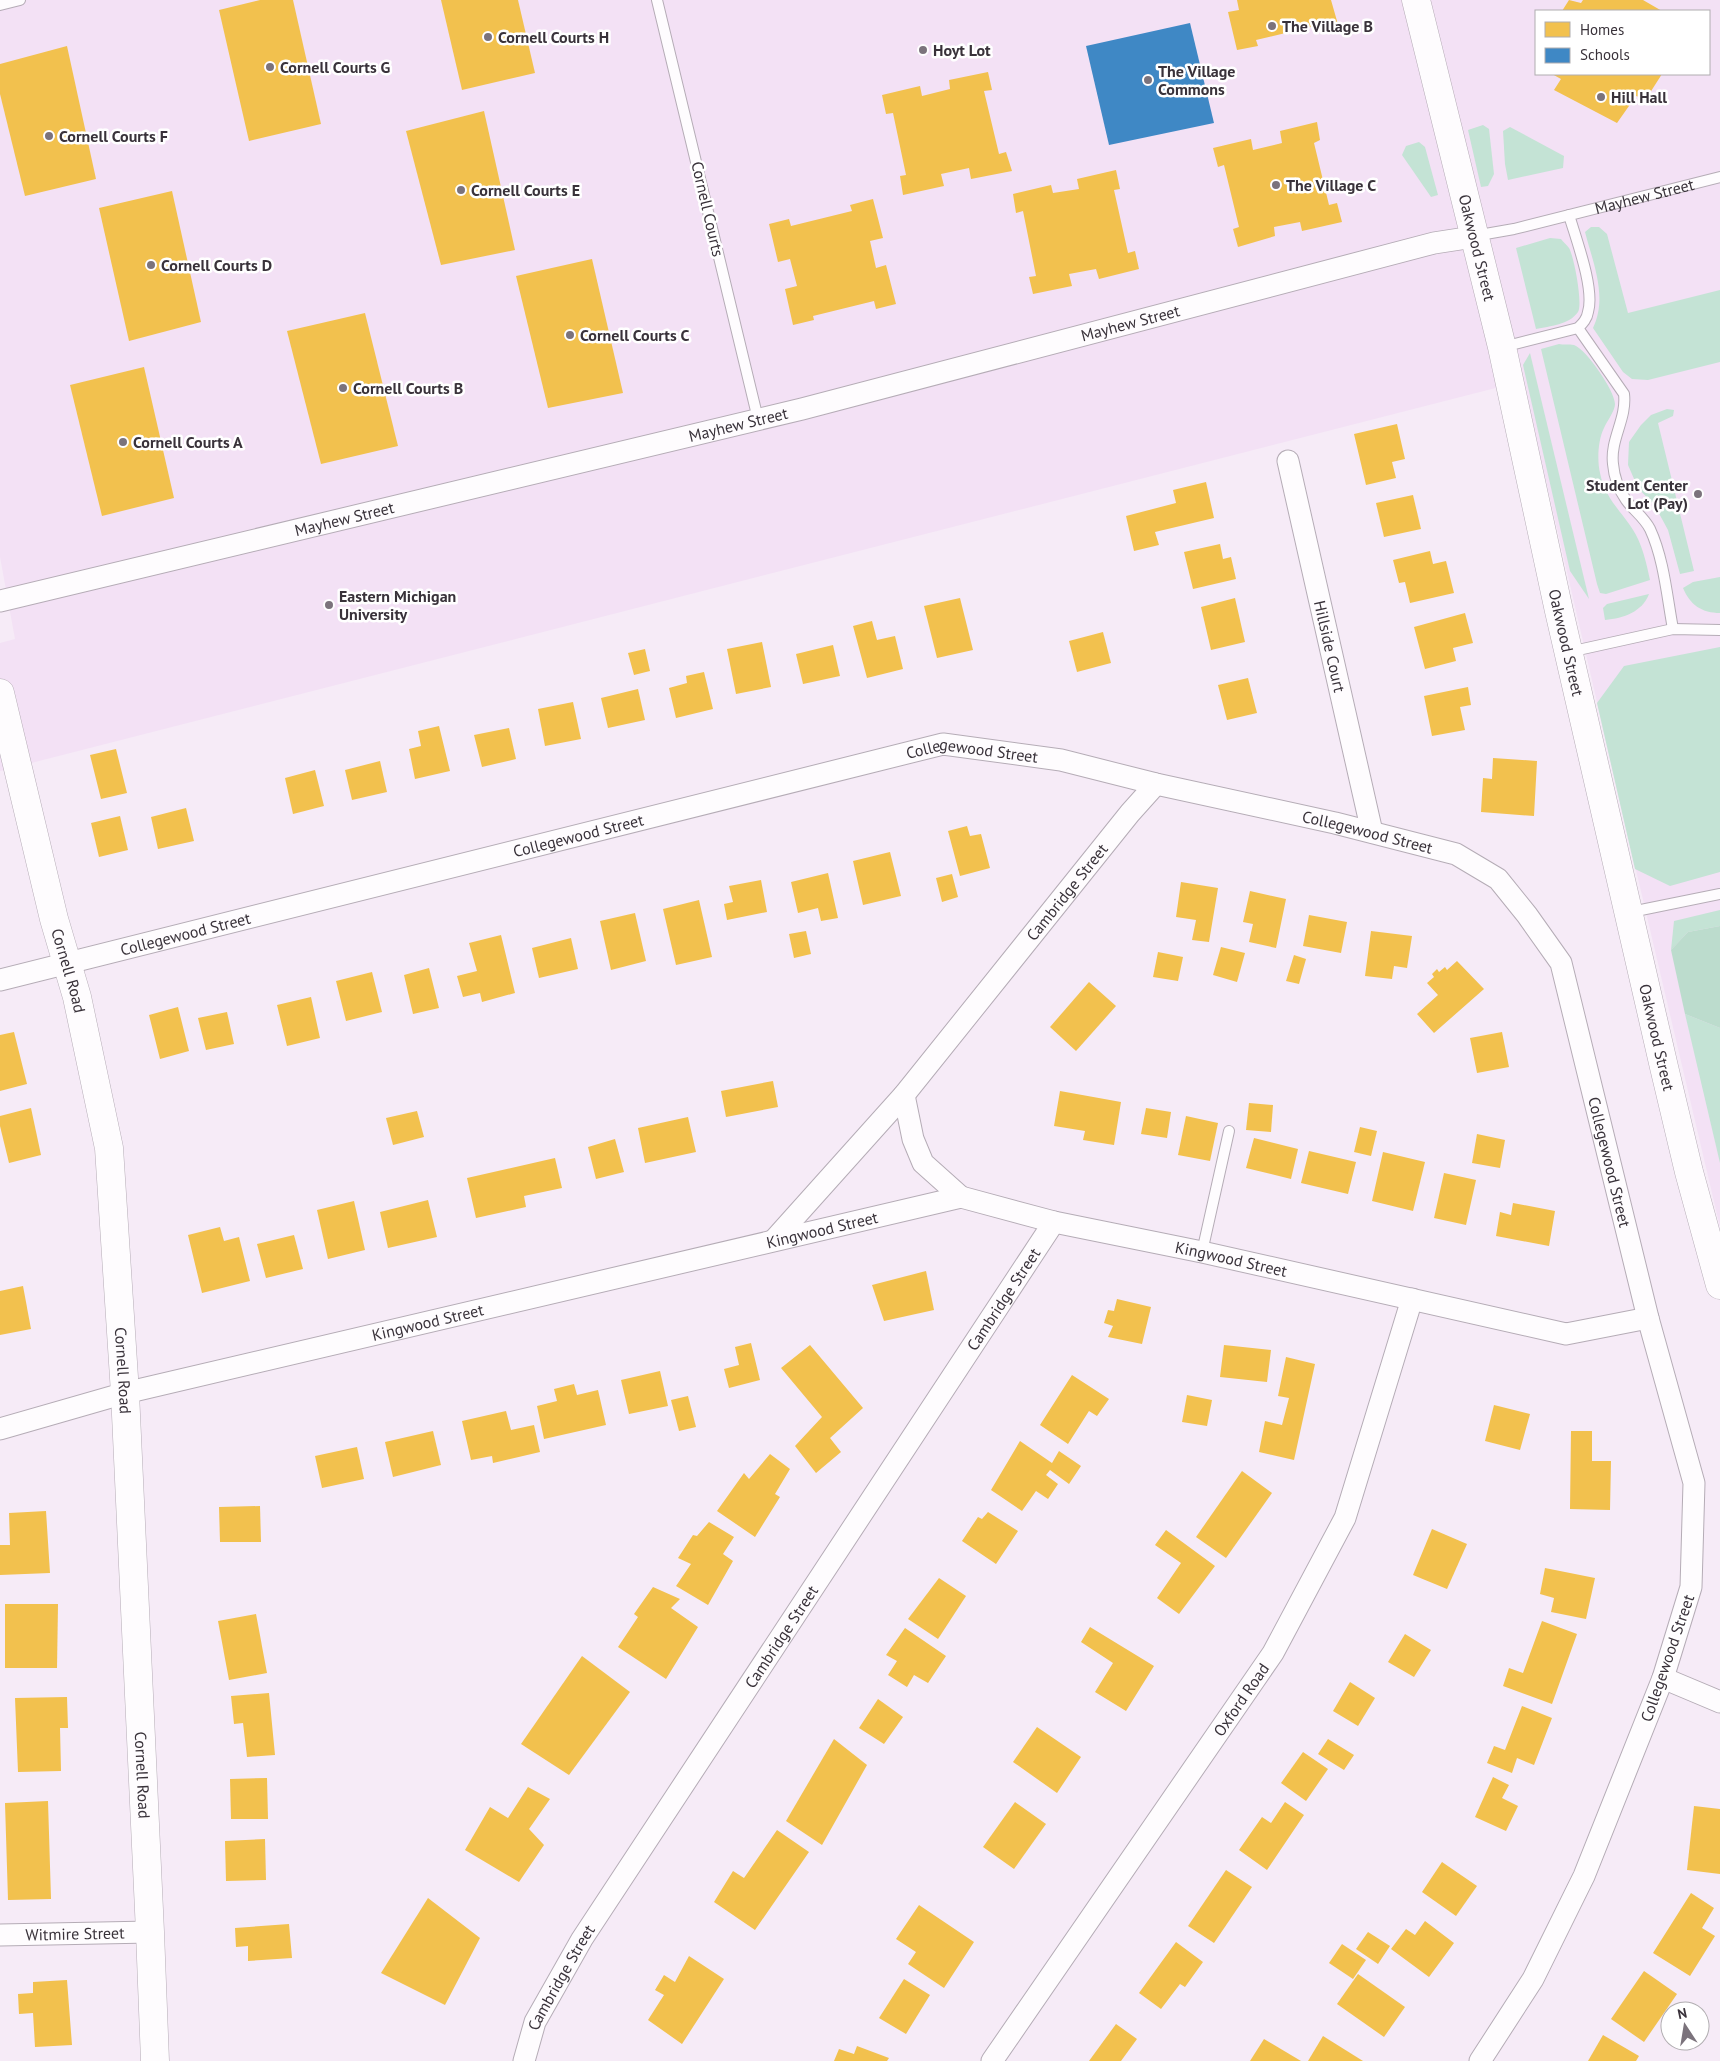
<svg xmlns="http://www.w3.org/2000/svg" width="1720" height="2061" viewBox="0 0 1720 2061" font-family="'PT Sans',sans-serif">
<rect width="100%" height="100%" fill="#f6ebf7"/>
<!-- built -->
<path fill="#f3e1f5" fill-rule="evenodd" d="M0,0H1720V1227L1624,819L1523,381L0,771V643L15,639L0,557ZM1536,11H1709V74H1536Z"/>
<!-- green -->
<g fill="#c4e3d5">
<path d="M1483,125L1489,129L1494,174L1488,186L1481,187L1468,130Z"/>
<path d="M1510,127L1564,156L1563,168L1508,180L1505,164L1503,131Z"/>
<path d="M1419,142L1425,147L1438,195L1431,197L1402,155L1406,146Z"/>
<path d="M1591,227H1599L1607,234L1628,313L1720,290V362L1648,380L1632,379L1623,372L1593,328C1608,297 1593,263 1585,232Z"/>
<path d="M1550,238L1561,239C1563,242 1567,245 1569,248C1574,256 1583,304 1578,312C1569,325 1550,326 1536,329L1516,248Z"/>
<path d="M1559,344C1563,345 1569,344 1574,345C1586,349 1615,391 1615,404C1615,411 1607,421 1604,428C1598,440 1597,460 1600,473C1606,503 1627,515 1638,539C1644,552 1647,566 1650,580L1606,594L1600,593L1597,584L1541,349Z"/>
<path d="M1530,353L1589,599L1570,571L1523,365Z"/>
<path d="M1667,409L1674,410L1673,416L1658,423L1694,571L1680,574L1668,530L1655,506L1638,488L1628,465L1629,442L1641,425L1651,415Z"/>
<path d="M1720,577V613C1702,613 1690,605 1683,588L1693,582Z"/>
<path d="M1649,594C1642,612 1624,618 1605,620L1603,608L1607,604Z"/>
<path d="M1720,647V872L1670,886L1635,869L1597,703L1624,666Z"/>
<path d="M1720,910V926L1688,932L1671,950L1674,921Z"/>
<path d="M1685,1014L1720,1028V1163Z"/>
</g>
<!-- forest -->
<path fill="#bcdccd" d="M1720,926V1028L1685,1014L1671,950L1688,932Z"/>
<!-- homes -->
<g fill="#f2c14e">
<path d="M260,0H293L321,124L249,141L219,10Z"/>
<path d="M441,0H518L535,73L462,90Z"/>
<path d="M1237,0H1331L1339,28L1320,32L1319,25L1256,40L1258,46L1237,50L1228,12L1239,10Z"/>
<path d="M1569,0L1581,3L1583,0H1643L1662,11H1562Z"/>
<path d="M67,46L96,179L25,196L0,94V64Z"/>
<path d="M988,72L992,90L984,91L999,154L1006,152L1012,171L971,179L969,168L941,174L944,186L903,195L900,176L906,175L893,113L886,114L882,95L920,86L922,96L950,89L949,80Z"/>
<path d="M1552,74H1662L1646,99L1636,96L1617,123L1554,90L1561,79Z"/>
<path d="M484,111L515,250L441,265L406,131Z"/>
<path d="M1317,122L1320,140L1314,143L1329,205L1337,203L1342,222L1302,231L1300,222L1274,227L1275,236L1238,247L1233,229L1239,227L1224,165L1218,167L1213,148L1251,139L1253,150L1282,143L1280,131Z"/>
<path d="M1116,170L1120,189L1114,190L1128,253L1135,251L1139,269L1099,279L1096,269L1069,274L1072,286L1033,294L1029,277L1036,276L1023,211L1016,213L1013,194L1051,185L1053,193L1079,189L1077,179Z"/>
<path d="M172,191L201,322L129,341L99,208Z"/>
<path d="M873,199L883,238L870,241L876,268L886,265L896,304L876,309L874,301L813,316L814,320L793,325L785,289L797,286L790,259L778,262L769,224L789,219L791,226L852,211L850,205Z"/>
<path d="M592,259L623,393L548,408L516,276Z"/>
<path d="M365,313L398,446L321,464L287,331Z"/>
<path d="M144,367L174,498L102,516L70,385Z"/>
<path d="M1397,424L1405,459L1392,462L1396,478L1366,485L1354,434Z"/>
<path d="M1206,482L1214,518L1155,532L1159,545L1134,551L1126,516L1176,503L1173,490Z"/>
<path d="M1413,495L1421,529L1384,537L1376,503Z"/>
<path d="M1220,544L1223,559L1231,557L1236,579L1193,589L1184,552Z"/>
<path d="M1430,551L1433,564L1446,561L1454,593L1410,603L1405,582L1399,583L1393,560Z"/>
<path d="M960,598L973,650L937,658L924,606Z"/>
<path d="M1235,598L1245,642L1211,650L1201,607Z"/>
<path d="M1465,613L1473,643L1453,648L1456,661L1425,669L1414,627Z"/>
<path d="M872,621L877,640L895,636L903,669L867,678L853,626Z"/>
<path d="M1103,632L1111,663L1077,672L1069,641Z"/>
<path d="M762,642L771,687L736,694L727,649Z"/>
<path d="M833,645L840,676L803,684L796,654Z"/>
<path d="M645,649L650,671L634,675L628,653Z"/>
<path d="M704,672L713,709L676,718L669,688L687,683L686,676Z"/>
<path d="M1248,678L1257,713L1227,720L1218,685Z"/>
<path d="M1468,687L1471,705L1460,707L1465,730L1432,736L1424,696Z"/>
<path d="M638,689L645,720L608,728L601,698Z"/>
<path d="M573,702L581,739L545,746L538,709Z"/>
<path d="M439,726L450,771L415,779L409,749L421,746L418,731Z"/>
<path d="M509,728L516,759L482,767L474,735Z"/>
<path d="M116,749L127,793L101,799L90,755Z"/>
<path d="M1493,758L1537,761L1534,816L1481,812L1483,778L1492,779Z"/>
<path d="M380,761L387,792L352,800L345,770Z"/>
<path d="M315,770L324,806L293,814L285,778Z"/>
<path d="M186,808L194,841L158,849L151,817Z"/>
<path d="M120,816L128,850L99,857L91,823Z"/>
<path d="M967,826L970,836L981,834L990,868L960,876L948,831Z"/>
<path d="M890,852L901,896L863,905L853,861Z"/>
<path d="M828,873L838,918L821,921L818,908L798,913L791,882Z"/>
<path d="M952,874L958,897L942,902L936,878Z"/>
<path d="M761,880L767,912L727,920L724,904L733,902L729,886Z"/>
<path d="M1181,882L1218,888L1209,942L1192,940L1196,920L1176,917Z"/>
<path d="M1250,891L1286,899L1276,948L1249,942L1253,924L1243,922Z"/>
<path d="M699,900L712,957L676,965L663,909Z"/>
<path d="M635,913L646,961L611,970L600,921Z"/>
<path d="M1309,915L1347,922L1341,953L1303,946Z"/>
<path d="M806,931L811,954L794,958L789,934Z"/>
<path d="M1371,931L1412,936L1407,968L1394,966L1392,979L1365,976Z"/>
<path d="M501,935L515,993L482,1002L480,993L463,997L457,976L477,971L469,943Z"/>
<path d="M571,938L578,969L539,978L532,948Z"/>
<path d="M1221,947L1245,953L1237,982L1213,975Z"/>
<path d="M1158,952L1183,957L1178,981L1153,977Z"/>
<path d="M1294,955L1306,959L1299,984L1286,981Z"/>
<path d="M1457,961L1484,989L1434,1033L1417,1014L1438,995L1427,983L1434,977L1432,974L1437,969L1439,972L1445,967L1447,970Z"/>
<path d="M429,968L439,1008L413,1014L404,975Z"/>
<path d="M372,972L382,1012L346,1021L336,981Z"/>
<path d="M1089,982L1116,1006L1076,1051L1050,1027Z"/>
<path d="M311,997L320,1038L287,1046L277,1005Z"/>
<path d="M178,1007L189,1051L160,1059L149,1015Z"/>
<path d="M227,1012L234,1044L206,1050L198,1018Z"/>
<path d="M14,1032L27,1084L0,1091V1035Z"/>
<path d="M1502,1032L1509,1067L1477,1073L1470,1038Z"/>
<path d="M773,1081L778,1107L726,1117L721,1091Z"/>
<path d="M1060,1091L1121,1102L1114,1145L1083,1140L1085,1131L1054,1126Z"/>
<path d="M1249,1103L1273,1105L1271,1132L1246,1130Z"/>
<path d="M31,1108L41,1155L9,1163L0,1126V1116Z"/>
<path d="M1146,1108L1171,1112L1167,1138L1141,1134Z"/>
<path d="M417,1111L424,1137L393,1145L386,1118Z"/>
<path d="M1186,1116L1218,1123L1210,1161L1178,1155Z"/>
<path d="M688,1117L696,1152L645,1163L638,1128Z"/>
<path d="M1360,1127L1377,1131L1371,1156L1354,1152Z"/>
<path d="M1477,1134L1505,1140L1500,1168L1472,1163Z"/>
<path d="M1254,1138L1298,1149L1291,1179L1246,1168Z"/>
<path d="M615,1139L624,1172L596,1179L588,1147Z"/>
<path d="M1309,1151L1356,1162L1348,1194L1301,1183Z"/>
<path d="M1383,1152L1425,1162L1413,1211L1372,1201Z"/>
<path d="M555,1158L562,1188L524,1196L526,1207L476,1218L467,1178Z"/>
<path d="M1444,1173L1476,1180L1466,1225L1434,1218Z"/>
<path d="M428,1200L437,1237L388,1248L380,1212Z"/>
<path d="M354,1201L365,1250L328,1259L317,1210Z"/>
<path d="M1513,1203L1555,1211L1549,1246L1496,1236L1500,1212L1511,1215Z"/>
<path d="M220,1227L224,1241L239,1237L250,1281L202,1293L188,1235Z"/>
<path d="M294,1235L303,1269L266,1278L257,1244Z"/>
<path d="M926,1271L934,1310L884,1321L872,1285Z"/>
<path d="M23,1286L31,1329L0,1335V1291Z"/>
<path d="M1117,1299L1151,1307L1142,1344L1108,1337L1113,1326L1104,1323L1108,1310L1114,1311Z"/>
<path d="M751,1343L760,1380L729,1388L724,1369L739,1365L735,1347Z"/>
<path d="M810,1345L863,1408L830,1438L841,1452L816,1473L795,1446L822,1417L781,1368Z"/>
<path d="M1224,1345L1271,1350L1267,1382L1220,1377Z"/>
<path d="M1286,1357L1315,1364L1294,1460L1259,1452L1265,1421L1282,1425L1289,1398L1278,1396Z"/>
<path d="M660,1371L668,1406L629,1414L621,1380Z"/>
<path d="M1072,1375L1109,1399L1097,1416L1089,1411L1068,1444L1040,1425Z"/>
<path d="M574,1384L577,1395L598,1390L606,1425L544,1439L537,1406L557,1401L554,1389Z"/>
<path d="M1187,1395L1212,1400L1207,1426L1182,1422Z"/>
<path d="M688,1396L696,1427L679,1431L671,1400Z"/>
<path d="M1494,1405L1530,1414L1520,1450L1485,1441Z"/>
<path d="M506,1411L511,1430L534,1425L540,1452L493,1463L492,1456L471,1460L462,1421Z"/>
<path d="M433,1431L441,1465L393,1477L385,1442Z"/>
<path d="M1571,1431H1592V1461H1611L1610,1510L1570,1509Z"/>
<path d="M1020,1441L1052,1463L1059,1451L1081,1466L1069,1484L1050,1470L1046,1475L1058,1484L1048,1499L1036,1491L1022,1511L991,1490Z"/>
<path d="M357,1447L364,1479L322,1488L315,1456Z"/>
<path d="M770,1454L790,1469L775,1494L780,1497L755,1537L717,1511L744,1473L749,1479Z"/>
<path d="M1242,1471L1272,1493L1226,1558L1196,1537Z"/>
<path d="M260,1506L261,1542H220L219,1507Z"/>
<path d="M46,1511L50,1573L0,1575V1545H10L9,1513Z"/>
<path d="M988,1512L1018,1531L996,1564L962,1541L978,1517L982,1519Z"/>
<path d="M709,1522L734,1537L723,1554L733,1561L708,1605L676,1586L691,1564L678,1558L693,1535L697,1536Z"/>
<path d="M1432,1529L1467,1544L1447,1589L1413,1575Z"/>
<path d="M1166,1530L1215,1566L1179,1614L1157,1598L1181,1563L1155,1545Z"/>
<path d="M1545,1568L1595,1578L1586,1619L1551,1612L1554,1598L1540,1594Z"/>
<path d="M939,1578L966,1596L938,1639L908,1619Z"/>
<path d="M653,1587L680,1599L671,1608L698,1627L666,1679L618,1647L638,1617L634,1614Z"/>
<path d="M5,1604H58L57,1668H5Z"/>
<path d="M256,1614L267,1673L229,1680L218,1621Z"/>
<path d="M1542,1621L1577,1634L1552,1704L1503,1686L1509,1668L1523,1673Z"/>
<path d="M1090,1627L1154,1666L1126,1711L1095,1692L1113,1663L1081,1642Z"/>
<path d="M905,1628L946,1656L928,1683L914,1675L907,1687L888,1675L897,1661L886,1655Z"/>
<path d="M1405,1634L1431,1650L1414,1677L1388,1662Z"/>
<path d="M582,1656L630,1692L569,1775L521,1744Z"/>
<path d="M1350,1682L1375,1698L1358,1726L1333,1711Z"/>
<path d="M269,1693L275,1755L247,1757L243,1723L234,1724L231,1696Z"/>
<path d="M67,1697L68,1728H60L61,1771L18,1772L15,1698Z"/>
<path d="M878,1699L903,1717L884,1744L859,1728Z"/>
<path d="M1522,1706L1552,1718L1534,1765L1517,1758L1512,1773L1487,1763L1494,1746L1505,1750Z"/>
<path d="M1037,1727L1081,1757L1057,1793L1013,1762Z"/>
<path d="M834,1739L867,1765L822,1845L786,1821Z"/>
<path d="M1328,1739L1354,1755L1344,1770L1318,1754Z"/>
<path d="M1303,1752L1328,1769L1306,1801L1281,1783Z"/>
<path d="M1493,1777L1509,1785L1502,1798L1518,1806L1506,1831L1475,1817Z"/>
<path d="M267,1778L268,1819H231L230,1779Z"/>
<path d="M528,1787L550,1799L529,1829L544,1845L519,1882L465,1850L490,1807L508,1818Z"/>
<path d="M48,1801L51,1899L8,1900L5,1803Z"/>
<path d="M1015,1802L1046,1824L1014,1869L983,1847Z"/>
<path d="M1285,1802L1304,1815L1267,1870L1239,1850L1262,1817L1271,1823Z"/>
<path d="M1694,1806L1720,1809V1874L1687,1870Z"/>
<path d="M777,1830L809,1852L755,1930L714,1902L733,1871L744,1878Z"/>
<path d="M265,1839L266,1880L226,1881L225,1841Z"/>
<path d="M1442,1862L1477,1886L1456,1916L1422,1892Z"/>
<path d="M1226,1870L1252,1887L1214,1943L1188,1926Z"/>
<path d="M1691,1893L1714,1908L1702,1928L1715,1936L1690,1976L1653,1953Z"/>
<path d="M428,1898L480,1938L445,2005L381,1973Z"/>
<path d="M919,1905L974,1942L944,1988L908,1964L916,1952L896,1939Z"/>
<path d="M1425,1921L1454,1943L1429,1977L1391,1949L1406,1929L1415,1935Z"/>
<path d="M289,1924L292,1958L248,1961V1946L236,1947L235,1928Z"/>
<path d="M1368,1932L1390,1946L1378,1964L1356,1949Z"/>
<path d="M1176,1942L1203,1962L1185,1987L1180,1984L1161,2009L1139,1993Z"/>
<path d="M1342,1944L1366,1960L1353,1979L1329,1963Z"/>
<path d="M689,1956L724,1979L682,2044L648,2020L664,1995L655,1990L664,1975L675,1982Z"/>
<path d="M1644,1971L1677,1994L1644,2042L1611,2019Z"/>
<path d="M1358,1974L1405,2007L1384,2037L1337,2004Z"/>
<path d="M904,1979L930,1995L906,2034L879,2018Z"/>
<path d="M67,1980L72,2045L35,2047L33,2013L19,2014L18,1994L33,1993V1982Z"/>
<path d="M1116,2024L1137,2039L1121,2061H1089Z"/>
<path d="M1603,2035L1639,2056L1636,2061H1588Z"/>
<path d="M1323,2036L1363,2061H1308Z"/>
<path d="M1264,2039L1301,2061H1250Z"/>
<path d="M857,2046L889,2058L887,2061H834L839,2049L854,2054Z"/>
</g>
<!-- schools -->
<path fill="#3f88c5" d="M1190,23L1214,123L1109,145L1086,46Z"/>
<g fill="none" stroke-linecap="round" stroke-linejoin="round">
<!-- lane casing -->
<g stroke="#b5acb6" stroke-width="12">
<g id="lane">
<path d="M657,0L758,419"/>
<path d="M0,5L20,0"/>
<path id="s1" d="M1474,236L1514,229L1720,177"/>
<path d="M1578,328L1624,394C1627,419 1610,439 1613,464C1614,476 1619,490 1626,500C1633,510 1644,517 1650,529C1664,559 1667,597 1673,629"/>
<path d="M1503,347L1578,328C1583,323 1587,319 1588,312C1595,289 1576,239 1569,215"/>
<path d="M1569,652L1673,629L1720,630"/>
<path d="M1631,912L1720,894"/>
<path d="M1202,1252L1229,1131"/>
</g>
</g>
<!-- street casing -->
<g stroke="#b5acb6" stroke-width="23">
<g id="street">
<path id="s2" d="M1288,461L1372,832"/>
<path id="s3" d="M0,601L802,409L1434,243L1473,237"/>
<path id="s4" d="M0,980L943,744L1061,760L1156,784L1335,823L1456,854L1498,879L1527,915L1561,963L1648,1318L1694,1483L1691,1587L1663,1678L1584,1876L1533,1979L1480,2061"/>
<path d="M904,1095L913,1139L923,1163L961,1197"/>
<path id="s5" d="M774,1240L904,1095L1130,813L1156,784"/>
<path id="s6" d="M0,1429L125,1393L961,1197L1054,1222L1202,1252L1566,1334L1648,1318"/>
<path d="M1663,1678L1720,1702"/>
<path id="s7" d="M0,1935L150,1932"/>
<path id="s8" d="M524,2061L535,2022L582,1939L1054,1222"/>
<path id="s9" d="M992,2061L1273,1653L1345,1518L1412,1299"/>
</g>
</g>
<!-- secondary casing -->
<g stroke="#b5acb6" stroke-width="29">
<g id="secondary">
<path id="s10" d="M1416,0L1502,347L1559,611L1664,1067L1689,1172L1720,1285"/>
<path id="s11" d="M0,693L54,919L77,997L109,1148L125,1393L150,1932L155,2061"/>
</g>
</g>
<!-- lane -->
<use href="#lane" stroke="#fefcfe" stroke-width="10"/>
<!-- street -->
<use href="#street" stroke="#fefcfe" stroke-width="21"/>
<!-- secondary -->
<use href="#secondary" stroke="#fefcfe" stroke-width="28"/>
</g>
<!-- markers -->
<g fill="#7b737c" stroke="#fff" stroke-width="2">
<circle cx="1272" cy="26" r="5"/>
<circle cx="488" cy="37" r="5"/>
<circle cx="923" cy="50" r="5"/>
<circle cx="270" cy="67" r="5"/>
<circle cx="1148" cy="80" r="5"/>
<circle cx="1601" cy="97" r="5"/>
<circle cx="49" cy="136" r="5"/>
<circle cx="1276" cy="185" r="5"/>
<circle cx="461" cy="190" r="5"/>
<circle cx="151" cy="265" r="5"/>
<circle cx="570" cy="335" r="5"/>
<circle cx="343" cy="388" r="5"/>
<circle cx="123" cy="442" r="5"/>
<circle cx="1698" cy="494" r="5"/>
<circle cx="329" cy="605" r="5"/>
</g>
<g text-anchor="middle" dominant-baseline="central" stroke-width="5" stroke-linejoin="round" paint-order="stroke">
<!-- poi labels -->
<g font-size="16" font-weight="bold" fill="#39323a" stroke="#fff" text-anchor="start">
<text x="1282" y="26">The Village B</text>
<text x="498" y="37">Cornell Courts H</text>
<text x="933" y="50">Hoyt Lot</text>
<text x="280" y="67">Cornell Courts G</text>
<text x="1158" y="71">The Village<tspan x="1158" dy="18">Commons</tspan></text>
<text x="1611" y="97">Hill Hall</text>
<text x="59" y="136">Cornell Courts F</text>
<text x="1286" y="185">The Village C</text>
<text x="471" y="190">Cornell Courts E</text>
<text x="161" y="265">Cornell Courts D</text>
<text x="580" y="335">Cornell Courts C</text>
<text x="353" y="388">Cornell Courts B</text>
<text x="133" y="442">Cornell Courts A</text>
<text x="1688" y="485" text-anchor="end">Student Center<tspan x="1688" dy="18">Lot (Pay)</tspan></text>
<text x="339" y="596">Eastern Michigan<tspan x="339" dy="18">University</tspan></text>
</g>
<!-- street labels -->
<g font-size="16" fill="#39323a" stroke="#fff">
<text stroke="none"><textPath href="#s1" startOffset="175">Mayhew Street</textPath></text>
<text transform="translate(708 209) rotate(77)">Cornell Courts</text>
<text stroke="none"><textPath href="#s10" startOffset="255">Oakwood Street</textPath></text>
<text stroke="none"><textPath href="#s3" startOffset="1164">Mayhew Street</textPath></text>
<text stroke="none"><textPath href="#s3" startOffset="759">Mayhew Street</textPath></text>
<text stroke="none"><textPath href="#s3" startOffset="354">Mayhew Street</textPath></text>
<text stroke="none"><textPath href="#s10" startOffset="660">Oakwood Street</textPath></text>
<text stroke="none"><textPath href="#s2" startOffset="190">Hillside Court</textPath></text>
<text stroke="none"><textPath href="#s4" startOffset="1001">Collegewood Street</textPath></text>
<text stroke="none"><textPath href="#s4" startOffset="1406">Collegewood Street</textPath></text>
<text stroke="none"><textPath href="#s4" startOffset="596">Collegewood Street</textPath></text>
<text stroke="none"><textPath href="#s5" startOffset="455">Cambridge Street</textPath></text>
<text stroke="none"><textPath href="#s4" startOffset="191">Collegewood Street</textPath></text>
<text stroke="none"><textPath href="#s11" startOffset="286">Cornell Road</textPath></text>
<text stroke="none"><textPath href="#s10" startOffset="1065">Oakwood Street</textPath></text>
<text stroke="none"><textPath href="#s4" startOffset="1856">Collegewood Street</textPath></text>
<text stroke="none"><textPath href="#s6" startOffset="846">Kingwood Street</textPath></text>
<text stroke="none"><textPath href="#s6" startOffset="1266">Kingwood Street</textPath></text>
<text stroke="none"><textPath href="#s8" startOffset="902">Cambridge Street</textPath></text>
<text stroke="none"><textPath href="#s6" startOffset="441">Kingwood Street</textPath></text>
<text stroke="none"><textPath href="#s11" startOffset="691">Cornell Road</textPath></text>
<text stroke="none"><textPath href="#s8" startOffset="498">Cambridge Street</textPath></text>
<text transform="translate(1667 1658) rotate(-71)">Collegewood Street</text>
<text stroke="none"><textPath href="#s9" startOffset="439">Oxford Road</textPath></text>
<text stroke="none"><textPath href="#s11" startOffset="1096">Cornell Road</textPath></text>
<text stroke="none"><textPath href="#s7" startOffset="75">Witmire Street</textPath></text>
<text stroke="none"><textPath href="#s8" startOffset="92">Cambridge Street</textPath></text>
</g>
</g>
<!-- legend -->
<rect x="1535" y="10" width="175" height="65" fill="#ffffff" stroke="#b0adb0"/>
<rect x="1545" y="22" width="25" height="15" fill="#f2c14e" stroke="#b0adb0"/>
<text x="1580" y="35" font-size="15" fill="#39323a">Homes</text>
<rect x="1545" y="48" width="25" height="15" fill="#3f88c5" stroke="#b0adb0"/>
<text x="1580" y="60" font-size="15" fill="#39323a">Schools</text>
<!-- north arrow -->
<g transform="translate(1685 2026) rotate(348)"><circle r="24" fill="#ffffff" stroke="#b0adb0"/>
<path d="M0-4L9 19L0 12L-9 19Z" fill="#7b737c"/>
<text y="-8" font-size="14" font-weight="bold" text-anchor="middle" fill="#39323a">N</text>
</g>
</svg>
